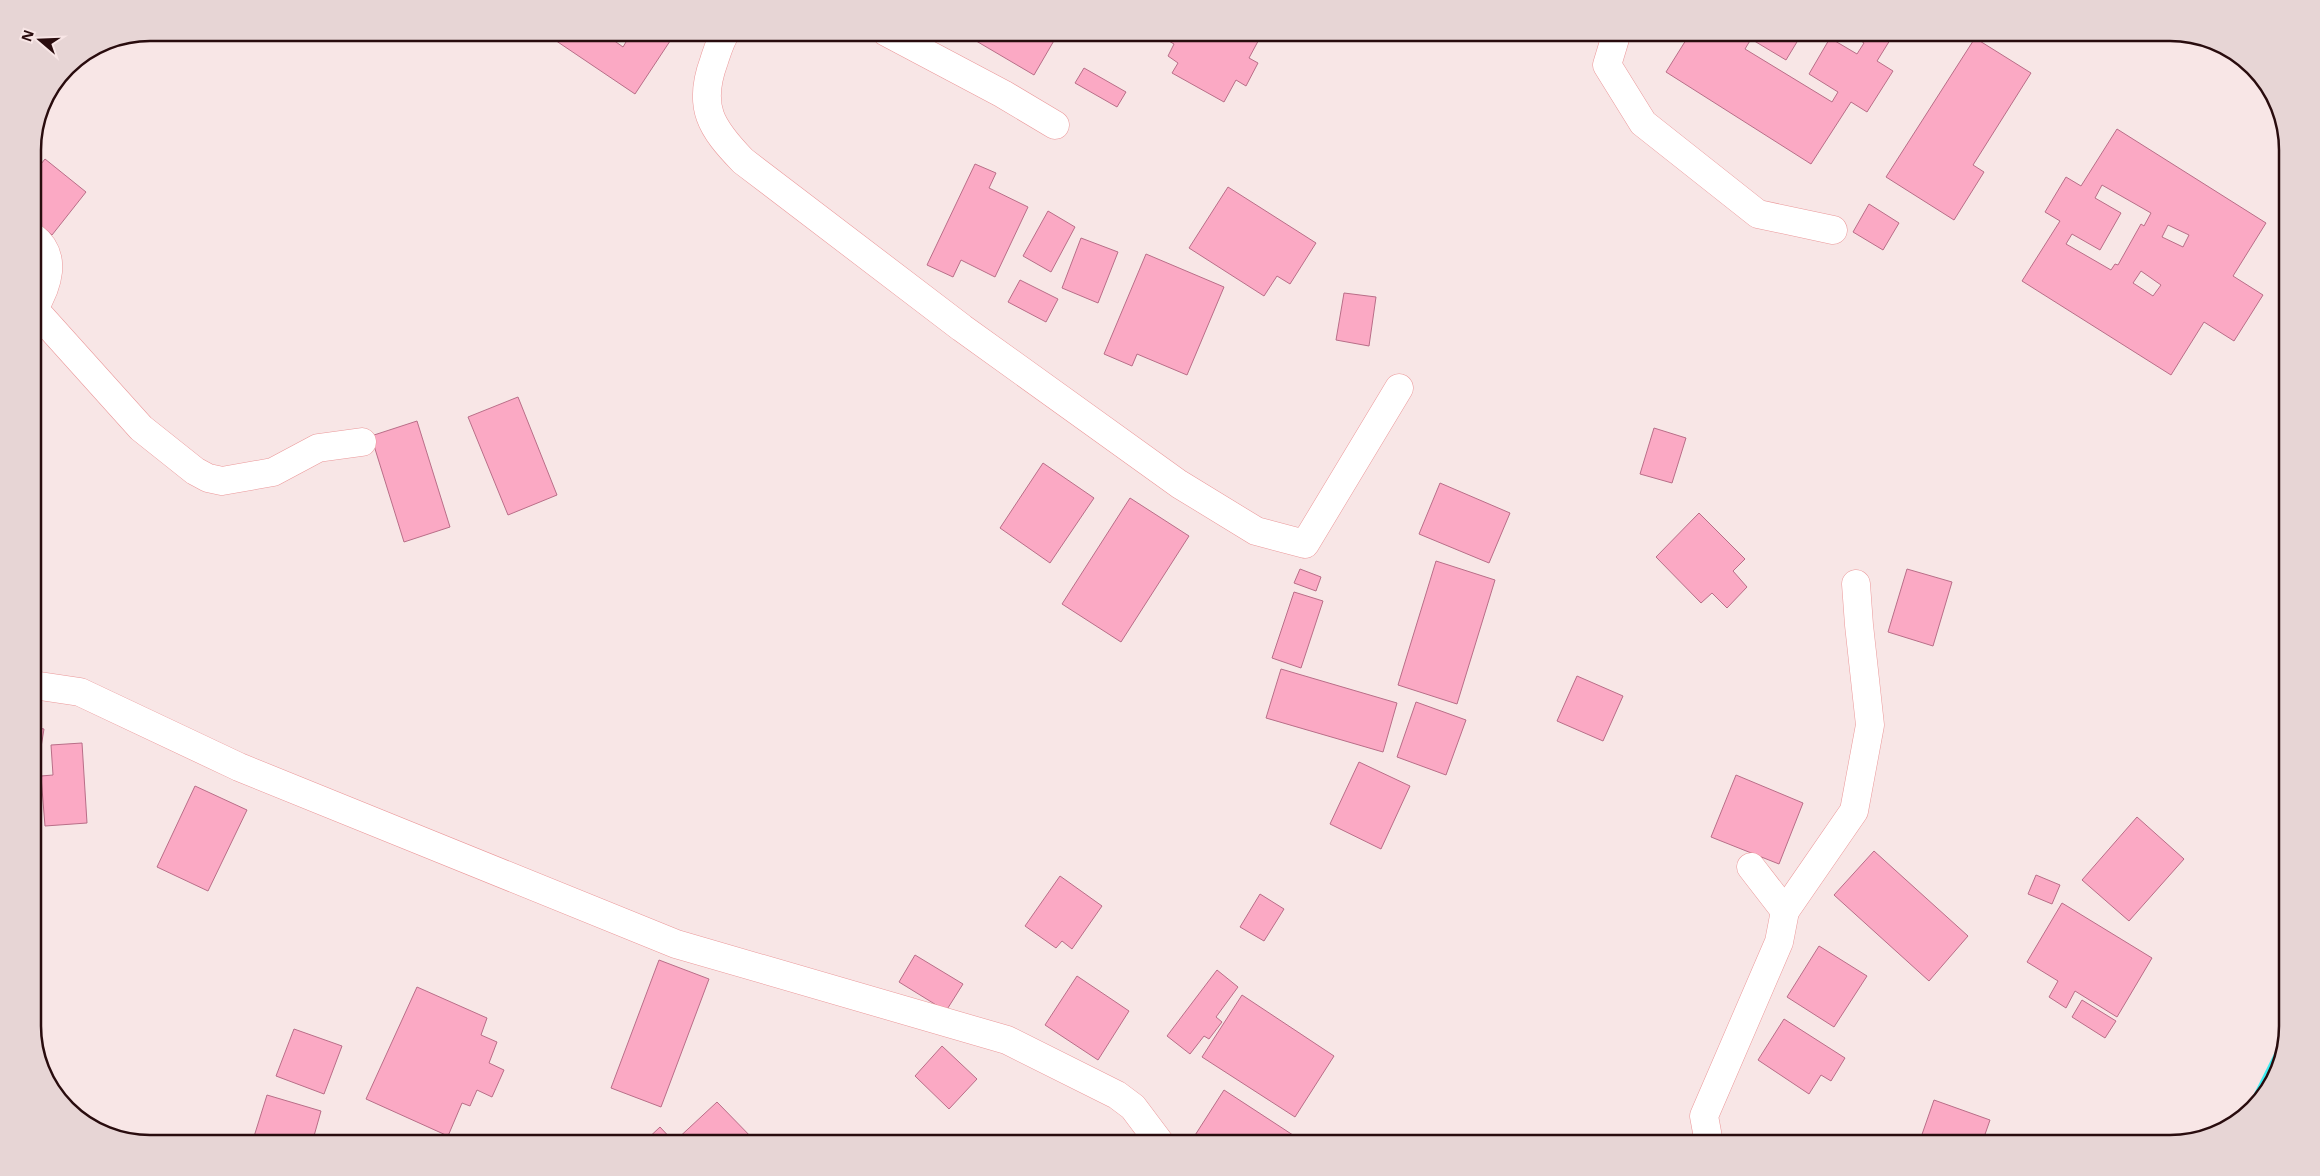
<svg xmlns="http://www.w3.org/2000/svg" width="2320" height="1176" viewBox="0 0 2320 1176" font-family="'Noto Sans',sans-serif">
<rect width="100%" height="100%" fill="#f8e6e6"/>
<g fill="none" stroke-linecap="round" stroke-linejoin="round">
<!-- stream -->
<path stroke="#3dedf2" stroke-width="10" d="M2257,1099L2283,1047"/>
</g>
<!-- building -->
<g fill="#fba9c4" stroke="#b96e88" fill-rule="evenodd">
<path d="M543,32H602L623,47L632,32H676L635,94Z"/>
<path d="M968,32H1059L1034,75L966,35Z"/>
<path d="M1165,32H1263L1249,58L1258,63L1246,86L1236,80L1224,102L1172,73L1178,63L1168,56L1174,44L1162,37Z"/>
<path d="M1691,32H1803L1786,60L1751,39L1745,49L1832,102L1838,92L1809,74L1830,38L1857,54L1864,43L1848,32H1895L1877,61L1893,71L1867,112L1851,102L1811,164L1666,72Z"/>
<path d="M1975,38L2031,73L1973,165L1984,172L1954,220L1886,177Z"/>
<path d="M1084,68L1126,92L1117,107L1075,83Z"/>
<path d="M2117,129L2266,223L2233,276L2263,295L2234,341L2204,322L2171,375L2022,281L2060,221L2045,212L2066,177L2081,186ZM2102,185L2151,213L2144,226L2141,224L2118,265L2115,264L2111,270L2066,244L2072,234L2100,250L2121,213L2095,198ZM2168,225L2189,235L2183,247L2162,237ZM2141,271L2161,285L2153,296L2133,283Z"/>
<path d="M45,159L86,192L52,235L33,219V174Z"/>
<path d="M975,164L996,173L989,188L1028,207L995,277L961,260L953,277L927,265Z"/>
<path d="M1228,187L1316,243L1290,284L1277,276L1264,296L1189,248Z"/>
<path d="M1869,204L1899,223L1883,250L1853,232Z"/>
<path d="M1048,211L1075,227L1051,272L1023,256Z"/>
<path d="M1081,238L1118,252L1098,303L1062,288Z"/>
<path d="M1146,254L1224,287L1187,375L1137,354L1132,366L1104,354Z"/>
<path d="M1020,280L1058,299L1046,322L1008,302Z"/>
<path d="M1344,293L1376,297L1369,346L1336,340Z"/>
<path d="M518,397L557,495L508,515L468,417Z"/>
<path d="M417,421L450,527L404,542L371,436Z"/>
<path d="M1654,428L1686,438L1672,483L1640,474Z"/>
<path d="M1043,463L1094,498L1050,563L1000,528Z"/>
<path d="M1440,483L1510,513L1489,563L1419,534Z"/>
<path d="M1130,498L1189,536L1121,642L1062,604Z"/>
<path d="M1699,513L1745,559L1733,571L1747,587L1727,608L1712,593L1701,603L1656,557Z"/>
<path d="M1436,561L1495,580L1457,704L1398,685Z"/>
<path d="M1300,569L1321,577L1316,591L1294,583Z"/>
<path d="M1907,569L1952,582L1933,646L1888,632Z"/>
<path d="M1294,592L1323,601L1301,668L1272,658Z"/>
<path d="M1281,669L1397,703L1383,752L1266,718Z"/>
<path d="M1577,676L1623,696L1603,741L1557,721Z"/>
<path d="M1416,702L1466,720L1446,775L1397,757Z"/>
<path d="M33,727L44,729L34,790H33Z"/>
<path d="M82,743L87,823L45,826L41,776L53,775L51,745Z"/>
<path d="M1359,762L1410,786L1381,849L1330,824Z"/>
<path d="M1736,775L1803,803L1779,864L1711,837Z"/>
<path d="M195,786L247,810L208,891L157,867Z"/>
<path d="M2137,817L2184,859L2129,921L2082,880Z"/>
<path d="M1874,851L1968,936L1929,981L1834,895Z"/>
<path d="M2036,875L2060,885L2052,904L2028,894Z"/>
<path d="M1060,876L1102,906L1072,949L1062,941L1056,948L1025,926Z"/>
<path d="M1260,894L1284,909L1264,941L1240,927Z"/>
<path d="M2062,903L2152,958L2117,1017L2075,991L2066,1008L2049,997L2058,981L2027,962Z"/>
<path d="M1819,946L1867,976L1834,1027L1787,997Z"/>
<path d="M915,955L963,984L946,1011L899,982Z"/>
<path d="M659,960L709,979L661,1107L611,1088Z"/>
<path d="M1217,970L1238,987L1216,1017L1222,1022L1209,1039L1204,1036L1190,1054L1167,1036Z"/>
<path d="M1077,976L1129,1011L1098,1060L1045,1025Z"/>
<path d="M417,987L487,1018L481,1035L497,1042L489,1063L504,1070L492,1097L477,1090L470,1106L462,1103L448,1136L366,1099Z"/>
<path d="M1242,995L1334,1056L1295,1117L1202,1057Z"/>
<path d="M2082,1000L2116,1021L2105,1038L2072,1017Z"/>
<path d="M1784,1019L1845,1058L1831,1081L1821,1075L1809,1094L1758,1060Z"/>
<path d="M294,1029L342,1046L324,1094L276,1076Z"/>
<path d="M942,1046L977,1079L949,1109L915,1076Z"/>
<path d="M1224,1090L1299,1139L1297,1143H1190Z"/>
<path d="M267,1095L321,1111L312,1143H252Z"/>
<path d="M1934,1100L1990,1120L1982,1143H1919Z"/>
<path d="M717,1102L757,1143H643L660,1127L674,1142Z"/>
</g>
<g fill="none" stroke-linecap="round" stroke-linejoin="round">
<!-- street casing -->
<g stroke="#eb989a" stroke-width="29">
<g id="street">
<path d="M726,32C720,41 717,52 714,61C697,107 711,128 743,161L962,328L1179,484L1256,531L1305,544L1399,388"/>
<path d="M886,32L1003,94L1055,125"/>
<path d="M1617,32L1607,65L1643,123L1758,214L1833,230"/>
<path d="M33,237C58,256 48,286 33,310"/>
<path d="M34,309L141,428L195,471L208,478L222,481L273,472L318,448L362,442"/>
<path d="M33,685L80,692L239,767L676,944L1007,1040L1117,1095L1133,1107L1160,1143"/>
<path d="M1785,911L1854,811L1870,725L1859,625L1856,584"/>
<path d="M1709,1143L1704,1116L1779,942L1785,911L1751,867"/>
</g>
</g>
<!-- street -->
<use href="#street" stroke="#fff" stroke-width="28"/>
</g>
<!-- crop -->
<path d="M0 0H2320V1176H0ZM150 41H2170A109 109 0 0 1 2279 150V1026A109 109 0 0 1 2170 1135H150A109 109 0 0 1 41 1026V150A109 109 0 0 1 150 41Z" fill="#e7d5d5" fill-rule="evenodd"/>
<path fill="none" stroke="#290c0e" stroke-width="2.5" d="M150 41H2170A109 109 0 0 1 2279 150V1026A109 109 0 0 1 2170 1135H150A109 109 0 0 1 41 1026V150A109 109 0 0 1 150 41Z"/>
<!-- north arrow -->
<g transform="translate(40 40) rotate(289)" stroke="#f8e6e6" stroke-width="4" paint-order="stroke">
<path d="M0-4L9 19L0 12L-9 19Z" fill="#290c0e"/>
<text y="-8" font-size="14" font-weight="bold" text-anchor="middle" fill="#290c0e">N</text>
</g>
</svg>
